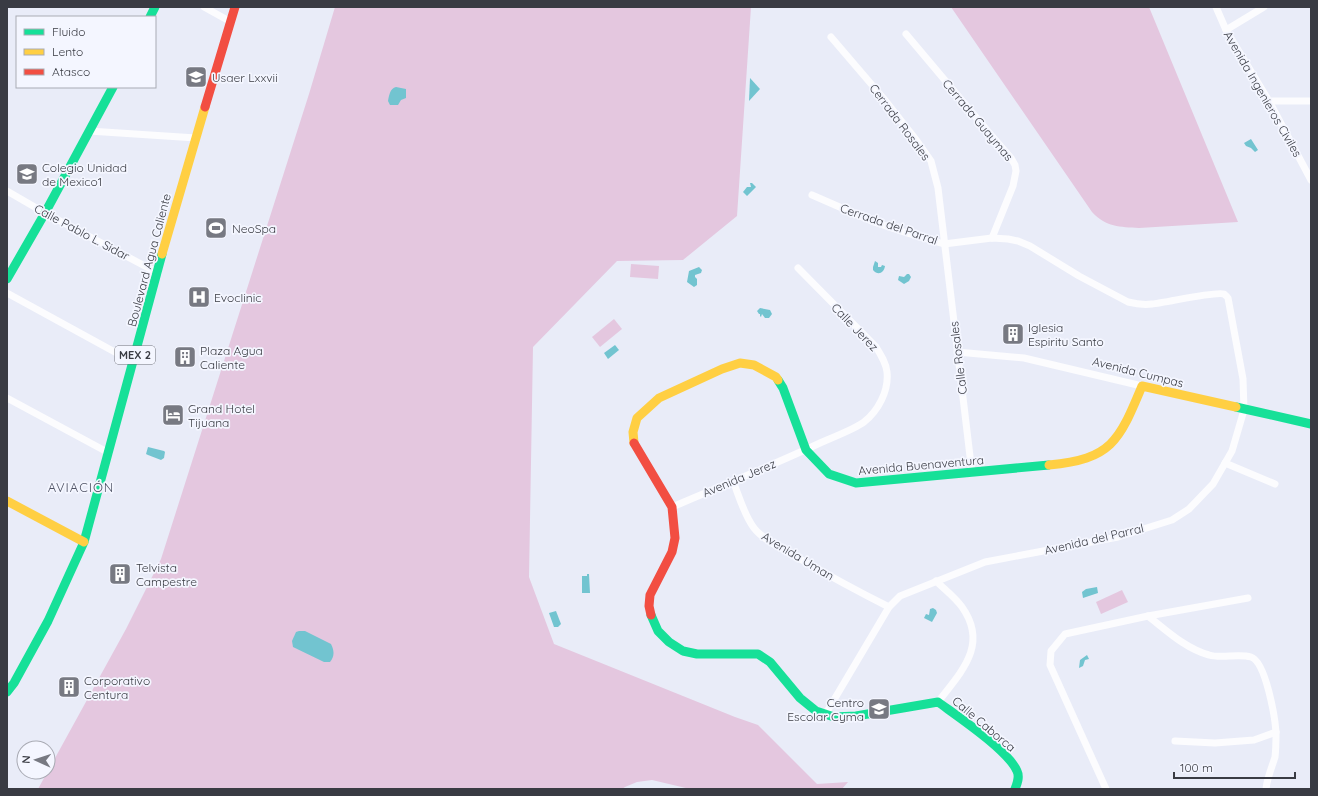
<svg xmlns="http://www.w3.org/2000/svg" width="1318" height="796" viewBox="0 0 1318 796" font-family="Quicksand,sans-serif">
<rect width="100%" height="100%" fill="#e9ecf8"/>
<!-- green -->
<g fill="#e4c7df">
<path d="M335,7H751L737,216L683,260L617,261L533,347L529,577L554,644L735,717L758,725L817,784L848,782L842,789H690L652,780L637,782L625,787L622,789H38L126,629L161,559L309,94Z"/>
<path d="M951,7H1149L1238,222L1139,228C1120,227 1106,227 1092,212Z"/>
<path d="M631,264L659,266L658,279L630,277Z"/>
<path d="M614,319L622,329L600,347L592,337Z"/>
<path d="M1122,590L1128,602L1101,614L1096,602Z"/>
</g>
<!-- water -->
<g fill="#72c4d0">
<path d="M750,78L760,89L749,101Z"/>
<path d="M396,87L406,89V98L401,100L398,105H390L388,101C389,96 390,88 396,87Z"/>
<path d="M1251,139L1258,150L1255,152L1251,148L1246,146L1244,143Z"/>
<path d="M750,183H752L756,187L747,196L743,192L747,187H751Z"/>
<path d="M875,261L878,263V267H881L882,265L885,266C884,273 878,276 873,270V267Z"/>
<path d="M699,267L702,270L701,273L695,275V277L697,279V285L694,287L687,282L689,271Z"/>
<path d="M907,274H909L911,277L909,281L904,284L898,280L899,276L904,277Z"/>
<path d="M760,308L770,310L772,314L769,318H765L762,314L761,317L760,316V314H759L757,311Z"/>
<path d="M615,345L619,350L608,359L604,353Z"/>
<path d="M148,447L164,451L165,452L164,458L161,460L148,455L146,454Z"/>
<path d="M587,574H589L590,593H582V576H587Z"/>
<path d="M1097,587L1098,593L1083,598L1082,592L1086,589Z"/>
<path d="M933,608L936,610L937,613L932,622L924,618L926,614L929,615L930,609Z"/>
<path d="M556,611L561,624L558,627H554L549,613Z"/>
<path d="M299,631H305L331,644C334,650 335,656 330,662H324L293,647L292,641L296,632Z"/>
<path d="M1087,655L1089,659L1085,660L1083,666L1079,668L1080,660Z"/>
</g>
<g fill="none" stroke-linecap="round" stroke-linejoin="round">
<!-- street -->
<g stroke="#fcfcfe" stroke-width="7">
<path d="M204,7L231,22"/>
<path d="M1216,7L1226,30L1269,101L1311,180"/>
<path d="M1226,30L1264,7"/>
<path d="M906,34L991,135L1011,158L1015,165L1016,171L1013,186L992,238"/>
<path d="M831,37L884,99L917,141L931,161L938,188L972,473"/>
<path d="M1269,101H1311"/>
<path d="M89,131L196,138"/>
<path d="M7,191L45,213L158,273"/>
<path d="M812,195L874,222L907,233L944,244L992,238L1008,239L1018,241L1030,246L1079,276L1128,302C1136,304 1144,305 1152,304C1165,303 1215,291 1224,294C1225,295 1227,296 1228,298L1243,379L1244,410L1232,451L1213,484L1189,509L1172,520L1118,537L985,562L900,596L889,607L825,715"/>
<path d="M7,293L133,362"/>
<path d="M957,352L1024,358L1142,386"/>
<path d="M7,398L109,453"/>
<path d="M1225,463L1275,484"/>
<path d="M733,481C739,496 744,515 754,528C762,539 782,549 795,556C826,574 857,591 889,607"/>
<path d="M672,507C721,486 771,466 820,443C831,438 855,429 864,422C878,411 889,391 887,372C886,363 881,355 876,347L798,268"/>
<path d="M936,581C944,589 955,597 962,607C989,645 961,672 938,702"/>
<path d="M1148,616C1166,630 1186,649 1209,655C1222,659 1238,653 1251,657C1266,662 1275,718 1276,732C1276,740 1276,749 1275,757C1272,767 1267,778 1266,789"/>
<path d="M1175,741L1215,743L1254,740L1276,732"/>
<path d="M1106,789L1050,665L1051,651L1065,634L1148,616L1248,598"/>
</g>
<!-- fast -->
<g stroke="#16e098" stroke-width="9">
<path d="M150,17L155,7"/>
<path d="M7,279L45,213L113,87"/>
<path d="M778,380L783,388L806,450L829,474L856,483L1049,465"/>
<path d="M1236,407L1311,424"/>
<path d="M651,615L658,631L669,642L683,651L697,654H758L770,662L800,698L816,711L834,717L856,716L938,702C957,716 1008,750 1017,771C1020,777 1017,784 1015,789"/>
<path d="M7,692L14,683L48,621L84,542L162,254"/>
</g>
<!-- slow -->
<g stroke="#ffcf43" stroke-width="9">
<path d="M162,254L205,107"/>
<path d="M634,443L633,432L637,418L659,398L722,369L740,363L754,365L776,377L778,380"/>
<path d="M1049,465C1112,459 1119,441 1142,386L1236,407"/>
<path d="M7,501L84,542"/>
</g>
<!-- jam -->
<g stroke="#f24e42" stroke-width="9">
<path d="M205,107L235,7"/>
<path d="M634,443L672,507L675,538L672,552L650,595L649,606L651,615"/>
</g>
</g>
<!-- icons -->
<defs>
<g id="school-square" transform="scale(1.15)"><rect x="-9" y="-9" width="18" height="18" rx="4" fill="#777982" stroke="#f4f6ff"/><path d="M0-5L7-2L0 1L-7-2ZM-4 1L0 2.5L4 1V4Q0 6-4 4Z" fill="#fff"/></g>
<g id="university-square" transform="scale(1.15)"><rect x="-9" y="-9" width="18" height="18" rx="4" fill="#777982" stroke="#f4f6ff"/><path d="M0-5L7-2L0 1L-7-2ZM-4 1L0 2.5L4 1V4Q0 6-4 4Z" fill="#fff"/></g>
<g id="stadium-square" transform="scale(1.15)"><rect x="-9" y="-9" width="18" height="18" rx="4" fill="#777982" stroke="#f4f6ff"/><path d="M0-5a6.5 5 0 1 0 0 10a6.5 5 0 1 0 0-10ZM-3.5-1.8h7v3.6h-7Z" fill="#fff"/></g>
<g id="hospital-square" transform="scale(1.15)"><rect x="-9" y="-9" width="18" height="18" rx="4" fill="#777982" stroke="#f4f6ff"/><path d="M-5-5h3v3.5h4V-5h3V5h-3V1.5h-4V5h-3Z" fill="#fff"/></g>
<g id="building-square" transform="scale(1.15)"><rect x="-9" y="-9" width="18" height="18" rx="4" fill="#777982" stroke="#f4f6ff"/><path d="M-4-6H4V6H1V3H-1V6H-4ZM-2.5-4.3h1.7v1.8h-1.7ZM.8-4.3h1.7v1.8H.8ZM-2.5-1h1.7V.8h-1.7ZM.8-1h1.7V.8H.8Z" fill="#fff"/></g>
<g id="hotel-square" transform="scale(1.15)"><rect x="-9" y="-9" width="18" height="18" rx="4" fill="#777982" stroke="#f4f6ff"/><path d="M-6-4.5h1.5V1H6V5H4.5V3h-9V5H-6ZM-4 0a1.8 1.8 0 1 1 3.6 0ZM.5 0V-2.5h3Q6-2.5 6 0Z" fill="#fff"/></g>
</defs>
<g fill-rule="evenodd">
<use href="#school-square" x="196" y="77"/>
<use href="#university-square" x="27" y="174"/>
<use href="#stadium-square" x="216" y="228"/>
<use href="#hospital-square" x="199" y="297"/>
<use href="#building-square" x="1013" y="334"/>
<use href="#building-square" x="185" y="357"/>
<use href="#hotel-square" x="173" y="415"/>
<use href="#building-square" x="120" y="574"/>
<use href="#building-square" x="69" y="687"/>
<use href="#school-square" x="879" y="709"/>
</g>
<g text-anchor="middle" dominant-baseline="central" stroke-width="3.5" stroke-linejoin="round" paint-order="stroke">
<!-- shield labels -->
<rect fill="#f4f6ff" stroke="#71737b" stroke-width="1" x="115" y="346" width="40" height="18" rx="3"/>
<g font-size="11" font-weight="bold" fill="#393b43">
<text x="135" y="355">MEX 2</text>
</g>
<!-- poi labels -->
<g font-size="12" fill="#393b43" stroke="#f4f6ff" text-anchor="start">
<text x="212" y="77">Usaer Lxxvii</text>
<text x="42" y="167">Colegio Unidad<tspan x="42" dy="14">de Mexico1</tspan></text>
<text x="232" y="228">NeoSpa</text>
<text x="214" y="297">Evoclinic</text>
<text x="1028" y="327">Iglesia<tspan x="1028" dy="14">Espiritu Santo</tspan></text>
<text x="200" y="350">Plaza Agua<tspan x="200" dy="14">Caliente</tspan></text>
<text x="188" y="408">Grand Hotel<tspan x="188" dy="14">Tijuana</tspan></text>
<text x="136" y="567">Telvista<tspan x="136" dy="14">Campestre</tspan></text>
<text x="84" y="680">Corporativo<tspan x="84" dy="14">Centura</tspan></text>
<text x="864" y="702" text-anchor="end">Centro<tspan x="864" dy="14">Escolar Cyma</tspan></text>
</g>
<!-- street labels -->
<g font-size="12" fill="#393b43" stroke="#f4f6ff">
<text transform="translate(1263 94) rotate(60)">Avenida Ingenieros Civiles</text>
<text transform="translate(978 120) rotate(50)">Cerrada Guaymas</text>
<text transform="translate(900 122) rotate(53)">Cerrada Rosales</text>
<text transform="translate(889 224) rotate(19)">Cerrada del Parral</text>
<text transform="translate(82 232) rotate(28)">Calle Pablo L. Sidar</text>
<text transform="translate(149 260) rotate(-75)">Boulevard Agua Caliente</text>
<text transform="translate(855 327) rotate(46)">Calle Jerez</text>
<text transform="translate(958 358) rotate(-97)">Calle Rosales</text>
<text transform="translate(1138 372) rotate(14)">Avenida Cumpas</text>
<text transform="translate(921 465) rotate(-5)">Avenida Buenaventura</text>
<text transform="translate(739 478) rotate(-23)">Avenida Jerez</text>
<text transform="translate(1094 539) rotate(-13)">Avenida del Parral</text>
<text transform="translate(798 556) rotate(31)">Avenida Uman</text>
<text transform="translate(984 724) rotate(40)">Calle Caborca</text>
</g>
<!-- neighbourhood labels -->
<g font-size="13" letter-spacing="1" fill="#4e5264" stroke="#f4f6ff">
<text x="81" y="487">AVIACIÓN</text>
</g>
</g>
<!-- border -->
<rect width="1318" height="796" fill="none" stroke="#393b43" stroke-width="16"/>
<!-- legend -->
<rect x="16" y="16" width="140" height="72" fill="#f4f6ff" stroke="#a9abb4"/>
<rect x="24" y="29" width="20" height="6" fill="#16e098" stroke="#a9abb4"/>
<text x="52" y="36" font-size="12" fill="#393b43">Fluido</text>
<rect x="24" y="49" width="20" height="6" fill="#ffcf43" stroke="#a9abb4"/>
<text x="52" y="56" font-size="12" fill="#393b43">Lento</text>
<rect x="24" y="69" width="20" height="6" fill="#f24e42" stroke="#a9abb4"/>
<text x="52" y="76" font-size="12" fill="#393b43">Atasco</text>
<!-- north arrow -->
<g transform="translate(36 760) rotate(273)"><circle r="19" fill="#f4f6ff" stroke="#a9abb4"/>
<path d="M0-3L7 15L0 10L-7 15Z" fill="#777982"/>
<text y="-6" font-size="11" font-weight="bold" text-anchor="middle" fill="#393b43">N</text>
</g>
<!-- scale -->
<path d="M1174 772v6h121v-6" fill="none" stroke="#393b43" stroke-width="2"/>
<text x="1180" y="772" font-size="12" fill="#393b43" stroke="#f4f6ff" stroke-width="3" paint-order="stroke">100 m</text>
</svg>
